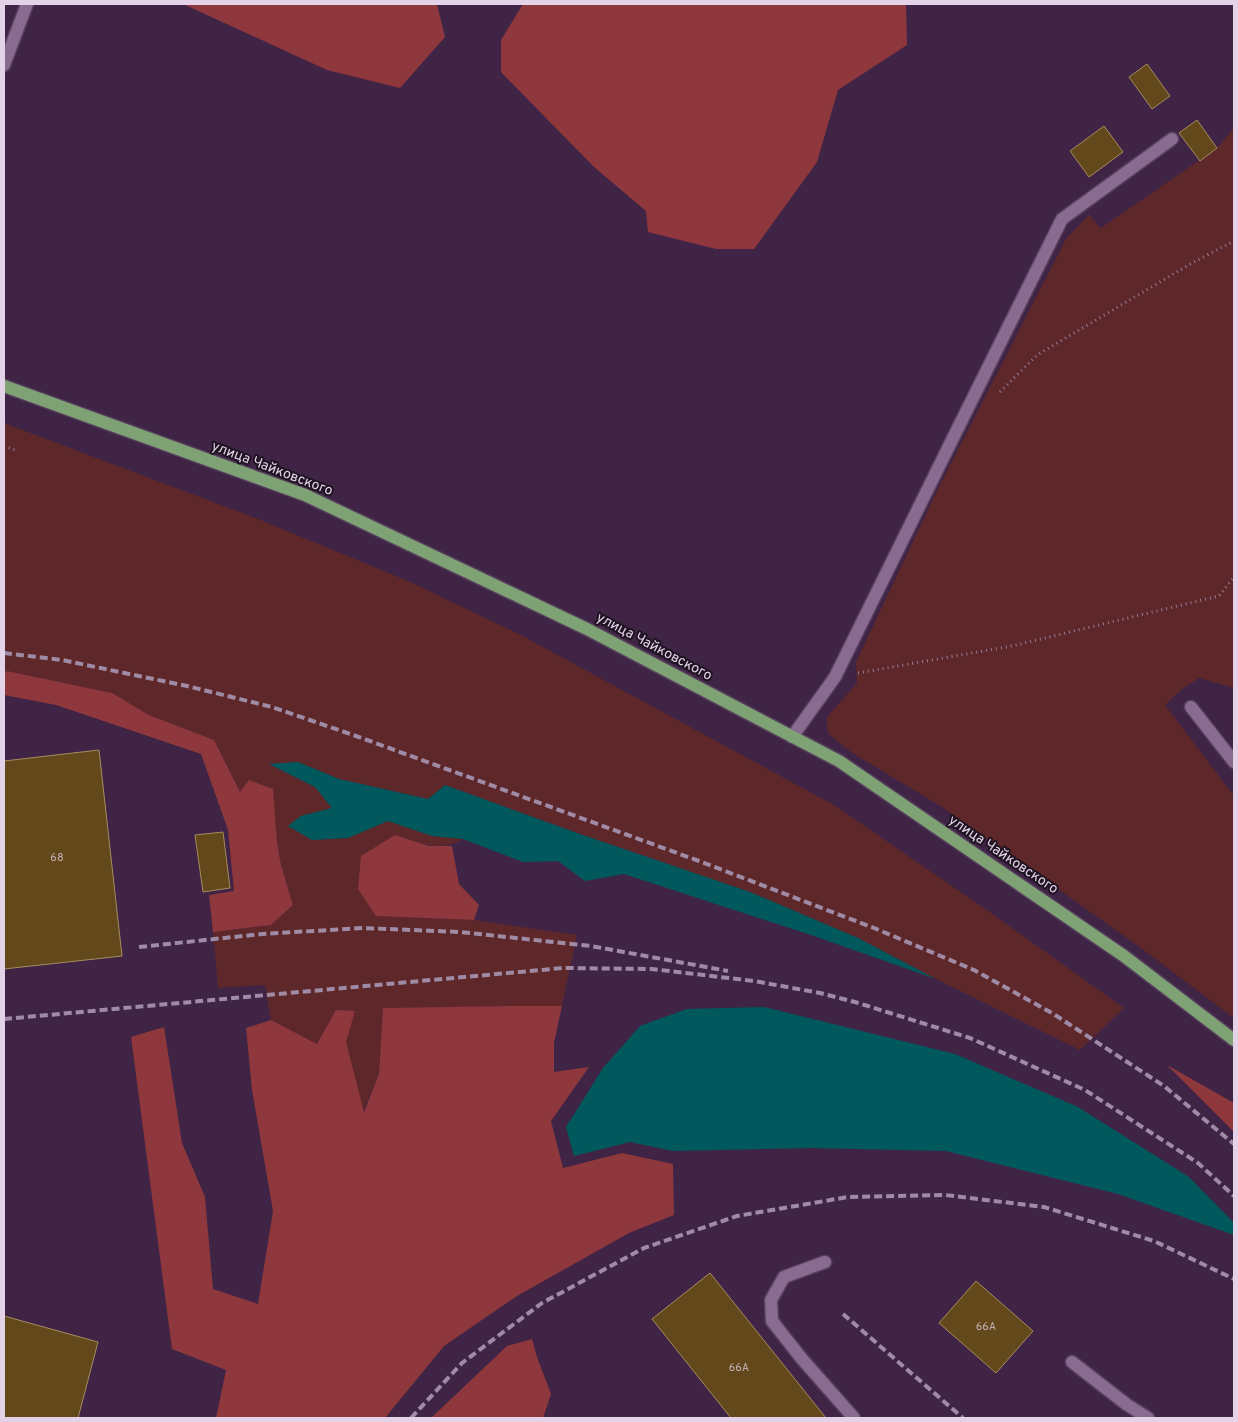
<svg xmlns="http://www.w3.org/2000/svg" width="1238" height="1422" viewBox="0 0 1238 1422" font-family="Overpass,sans-serif">
<rect width="100%" height="100%" fill="#3f2446"/>
<!-- green -->
<g fill="#5e282a">
<path d="M1234,128V688L1199,678L1182,689L1165,705L1234,796V1018L1137,945L942,807L851,752L828,733L827,717L857,683L856,662L939,487L1066,239L1089,215L1101,228L1217,148Z"/>
<path d="M4,423L258,519L408,581L519,634L834,805L981,906L1124,1008L1080,1050L936,979L858,938L750,892L577,833L445,785L428,799L339,779L298,762L270,764L315,787L332,808L301,816L289,826L312,840L348,838L388,821L432,836L463,839C439,853 420,843 395,835L376,916L474,920L577,935L562,1006L383,1008L379,1074L363,1112L346,1042L336,1011L317,1044L271,1020L265,985L218,988L213,932L271,925L293,905L281,865L277,843L240,792L214,740L149,715L112,693L7,671L4,673Z"/>
</g>
<!-- forest -->
<g fill="#8e373c">
<path d="M183,4H437L445,37L400,88L327,70Z"/>
<path d="M523,4H906L907,45L838,90L817,162L754,249H716L648,232L646,211L594,167L501,72V40Z"/>
<path d="M7,671L112,693L149,715L214,740L240,792L249,780L273,789L277,843L281,865L293,905L271,925L213,932L209,895L234,891L228,830L201,754L56,705L4,695V673Z"/>
<path d="M395,835L429,846H452L459,884L479,905L474,920L376,916L358,889L361,856Z"/>
<path d="M512,1006H562L554,1043V1072L589,1067L551,1121L563,1168L622,1153L673,1164L674,1215L629,1233L517,1296L444,1346L385,1418H216L226,1370L172,1349L131,1037L164,1027L182,1143L205,1197L213,1289L258,1304L273,1211L252,1090L246,1028L271,1020L317,1044L336,1010L355,1011L346,1042L364,1112L379,1074L383,1008Z"/>
<path d="M1167,1065L1234,1103V1132Z"/>
<path d="M532,1339L537,1357L551,1394L543,1418H431L507,1346Z"/>
</g>
<!-- water -->
<g fill="#01595d">
<path d="M298,762L339,779L428,799L445,785L577,833L750,892L858,938L936,979L811,935L624,874L585,881L558,861L523,862L463,839L432,836L388,821L348,838L312,840L288,826L301,816L332,808L315,787L269,764Z"/>
<path d="M764,1007L955,1054L1078,1107L1189,1177L1234,1223V1235L1118,1194L946,1151L811,1148L673,1151L630,1142L574,1156L566,1127L603,1068L640,1026L687,1009Z"/>
</g>
<!-- building -->
<g fill="#62481a" stroke="#a78c60">
<path d="M1147,64L1170,96L1152,109L1129,77Z"/>
<path d="M1197,120L1217,148L1200,161L1179,133Z"/>
<path d="M1104,126L1123,152L1089,177L1070,151Z"/>
<path d="M99,750L122,956L4,969V761Z"/>
<path d="M223,832L230,888L203,892L195,835Z"/>
<path d="M710,1273L826,1418H731L652,1319Z"/>
<path d="M976,1281L1033,1331L996,1373L939,1323Z"/>
<path d="M4,1316L98,1342L78,1418H4Z"/>
</g>
<g fill="none" stroke-linecap="round" stroke-linejoin="round">
<!-- lane casing -->
<g stroke="#563f5c" stroke-width="15">
<g id="lane">
<path d="M4,65L27,4"/>
<path d="M1191,707L1234,762"/>
<path d="M792,737L835,677L953,438L1062,219L1172,139"/>
<path d="M825,1262L784,1277L771,1300L772,1321L802,1359L854,1418"/>
<path d="M1072,1362L1126,1404L1148,1418"/>
</g>
</g>
<!-- primary casing -->
<g stroke="#563f5c" stroke-width="15">
<path id="primary" d="M4,386L305,495L587,629L839,761L1124,956L1234,1040"/>
</g>
<!-- path -->
<g stroke="#937d99" stroke-width="3" stroke-dasharray="1 4" stroke-linecap="butt">
<path d="M1000,392L1037,355L1192,263L1234,241"/>
<path d="M4,446L15,450"/>
<path d="M858,673L1012,646L1219,596L1234,577"/>
</g>
<!-- lane -->
<use href="#lane" stroke="#896a91" stroke-width="12"/>
<!-- primary -->
<use href="#primary" stroke="#7fa275" stroke-width="12"/>
<!-- rail -->
<g stroke="#a08ba6" stroke-width="4" stroke-dasharray="8 4" stroke-linecap="butt">
<path d="M4,653L62,660L187,686L272,707L356,736L699,861L874,928L974,970L1052,1013L1164,1086L1234,1144"/>
<path d="M139,947L262,934L363,928L460,932L591,946L728,971"/>
<path d="M4,1019L563,968L652,969L754,981L820,993L855,1002L970,1038L1085,1090L1198,1163L1234,1196"/>
<path d="M843,1314L963,1418"/>
<path d="M411,1418L462,1363L542,1303L644,1248L737,1216L848,1197L945,1195L1044,1207L1154,1241L1234,1279"/>
</g>
</g>
<g text-anchor="middle" dominant-baseline="central" stroke-width="4" stroke-linejoin="round" paint-order="stroke">
<!-- number labels -->
<g font-size="11" fill="#c3b0b4">
<text x="57" y="858">68</text>
<text x="986" y="1327">66А</text>
<text x="739" y="1368">66А</text>
</g>
<!-- street labels -->
<g font-size="14" fill="#e3d2e8" stroke="#1f1322">
<text transform="translate(272 469) rotate(21)">улица Чайковского</text>
<text transform="translate(654 647) rotate(28)">улица Чайковского</text>
<text transform="translate(1003 855) rotate(34)">улица Чайковского</text>
</g>
</g>
<!-- border -->
<rect width="1238" height="1422" fill="none" stroke="#e3d2e8" stroke-width="10"/>
</svg>
